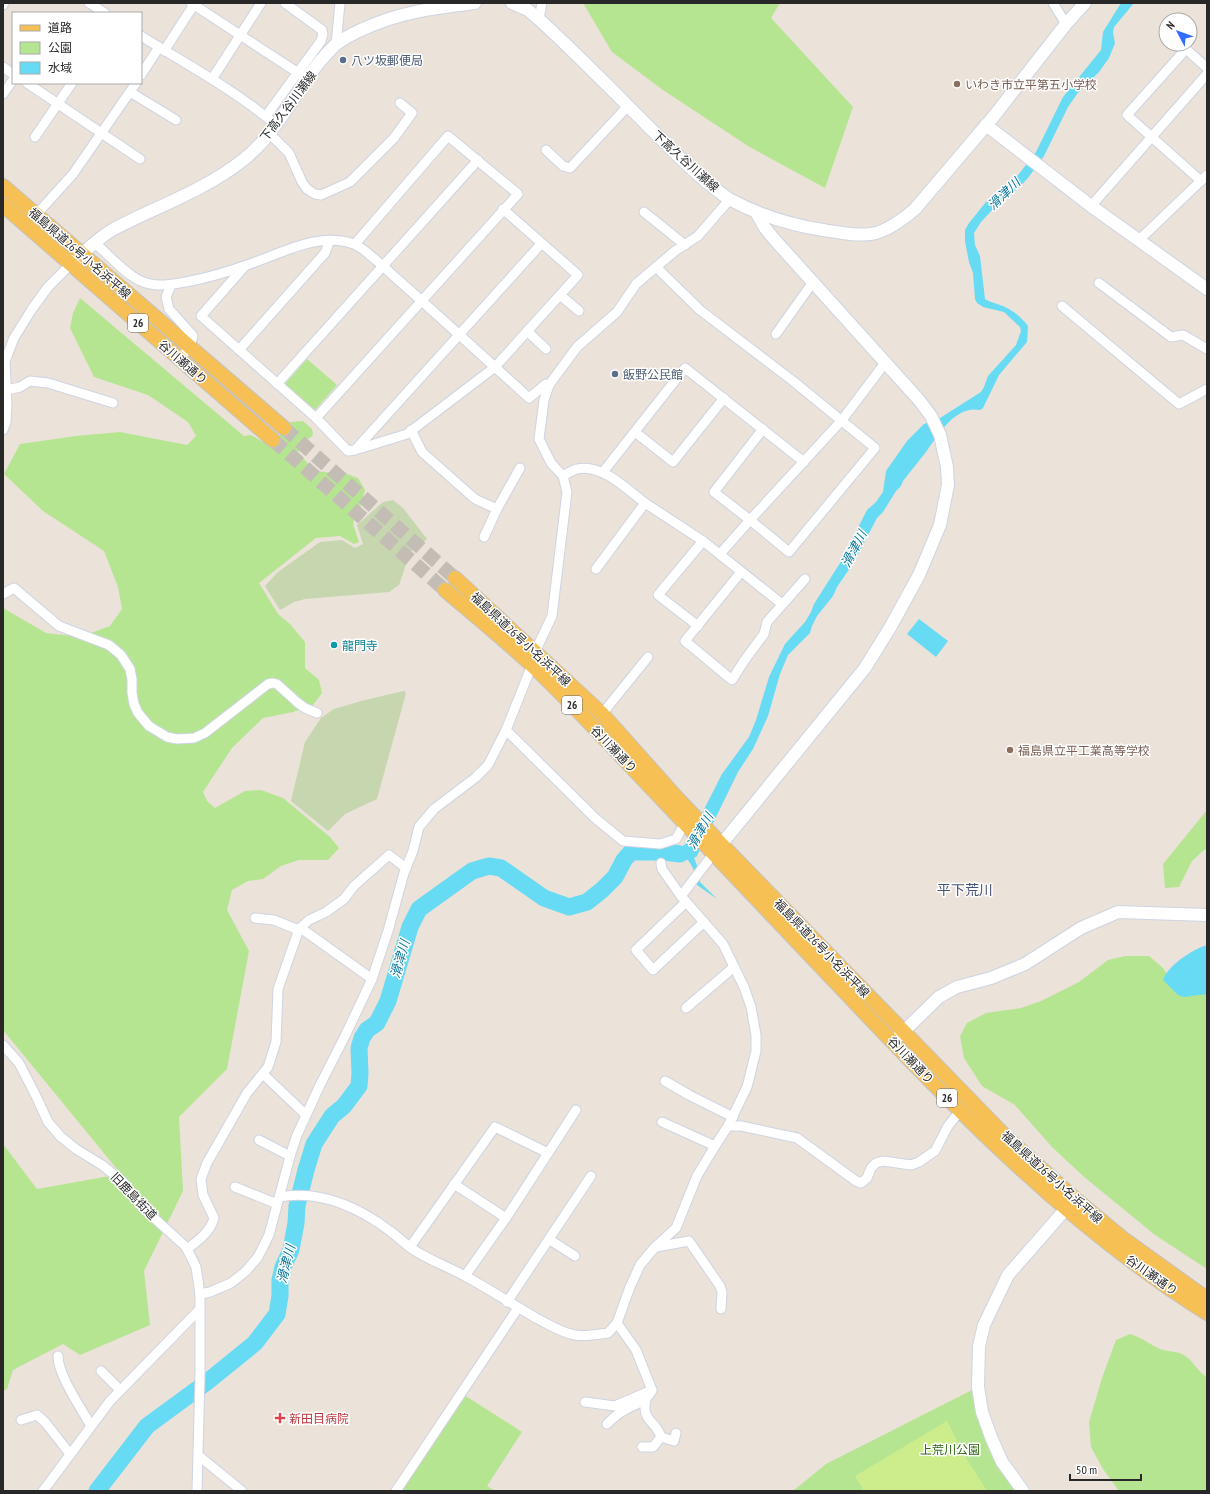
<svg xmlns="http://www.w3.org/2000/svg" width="1210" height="1494" viewBox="0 0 1210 1494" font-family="'PT Sans Narrow','Noto Sans JP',sans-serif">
<rect width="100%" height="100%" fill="#ebe2d9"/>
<!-- green -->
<g fill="#b6e592">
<path d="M583,3H780L771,18L853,107L825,188L748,146L663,90L612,52Z"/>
<path d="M80,298L244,436L251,435L270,446L291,422L303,421L312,429L313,435L304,443L298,452L314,471L336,473L341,472L358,478L365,490L360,508L354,520L353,524L359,542L354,544L340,536L316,538L259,583L278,614L290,624L305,642V668L319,680L322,693L313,705L293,712L263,718L232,748L203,792L207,801L215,808L245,791L261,790L283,798L330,837L339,848L328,860H299L281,866L263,879L248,881L232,890L227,910L249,951L227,1069L179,1117L183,1191L144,1271L150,1325L80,1355L63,1344L13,1370L7,1389L3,1391V1144L37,1189L121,1174L3,1030V608L46,633L80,637L110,626L122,609L118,587L104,551L43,511L4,474L20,444L76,436L120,432L187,445L196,436L188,422L148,395L94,377L70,328L73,313Z"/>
<path d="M307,359L337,385L315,410L285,384Z"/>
<path d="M1207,810V849L1204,850L1192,861L1179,887L1165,888L1163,864Z"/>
<path d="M1125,956H1149L1162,967L1174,983L1207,993V1269L1155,1235L1083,1176L1052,1147L1015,1105L982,1086L964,1058L960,1036L967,1023L986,1013L1021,1008L1041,1001L1079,982L1108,960Z"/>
<path d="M1130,1334C1142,1337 1151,1346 1163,1350C1169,1352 1176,1351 1182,1354C1193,1359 1197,1372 1207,1377V1491H1119L1103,1469L1091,1447L1089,1422L1102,1378L1116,1340Z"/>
<path d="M978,1387L982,1412L1023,1491H793L826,1464Z"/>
<path d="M461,1393L522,1432L487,1486L495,1491H396Z"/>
</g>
<!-- cemetery -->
<g fill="#c6d6af">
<path d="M393,500L403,508L427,539L410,552L399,585L389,592L305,599L294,602L280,610L265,586L278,572L320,542L342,540L355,548L363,544L357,525L383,502Z"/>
<path d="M404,691L406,693L377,799L345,814L328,831L291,801L305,742L321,718L334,709L365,700Z"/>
</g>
<!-- pitch -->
<path fill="#cded8d" d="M947,1421L963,1453L987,1491H864L855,1476Z"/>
<!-- water -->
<g fill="#66dbf3">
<path d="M1121,3H1134L1114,27L1113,32L1115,43L1109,58L1099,72L1077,94L1068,107L1044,156L1028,178L1015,191L1004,198L994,208L981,222L974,233L975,245L980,256L985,299C990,302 995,303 1000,305C1012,309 1021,317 1028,326L1027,342L999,375L983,408L980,410C955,405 938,435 926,452C918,462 910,472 903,481L901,486L896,491L883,512L877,518L854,562L837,587L833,596L817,616L812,626L810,633L788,655L780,674L768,716L753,749L738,772L697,856L694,858L698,868L700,882L717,899L697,885C696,875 694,868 688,860L658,858L657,848L681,847L687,843L722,774L749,737L756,720L769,677L785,644L805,622L811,612L814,604L840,563L867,510L876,502L883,492L886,471L907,441L924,424L940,418L981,392L984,387L988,376L1016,345L1021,331L1020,327L1004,312L983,307L977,303L975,299L973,273L969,262L965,241V230L969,223L986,202L1012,183L1036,152L1063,97L1101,50L1103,32Z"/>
<path d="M919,619L948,641L936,657L907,634Z"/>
<path d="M1207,945V994L1184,997L1178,995L1163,980C1167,966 1193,949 1207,945Z"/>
</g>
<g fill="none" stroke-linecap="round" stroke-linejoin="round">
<!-- river -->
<path stroke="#66dbf3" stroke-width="17" d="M97,1491L147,1426L207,1382L255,1343L277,1314L280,1296V1280L283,1267L291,1250L296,1223L297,1206L306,1170L314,1144L332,1116L344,1106L359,1086L360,1073L359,1048L362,1038L367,1030L377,1023L388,1001L410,927L419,909L472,871L489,866L501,868L544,898L569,907L587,902L602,890L615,877L624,860L631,852H665L680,854"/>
<!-- primary-tunnel -->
<g stroke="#c4bdb6" stroke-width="14" stroke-dasharray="14 7" stroke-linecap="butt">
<path d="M284,428L455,578"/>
<path d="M273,440L445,590"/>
</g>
<!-- street casing -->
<g stroke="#ced4e2" stroke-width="11">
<g id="street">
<path d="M89,3L105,13"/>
<path d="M191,3L303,76"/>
<path d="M1053,3L1066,24"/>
<path d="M3,5L4,3"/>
<path d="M539,19L542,3"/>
<path d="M141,36C186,64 235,90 276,125"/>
<path d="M336,45L340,3"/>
<path d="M164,51L195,3"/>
<path d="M3,67L13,74"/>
<path d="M141,75L159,47"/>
<path d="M212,79L261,3"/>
<path d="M27,83L140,159"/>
<path d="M130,92L176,120"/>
<path d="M3,94L13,80"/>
<path d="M266,116L321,41L323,34L322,30L285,3"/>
<path d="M269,133L289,153L302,182L307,189L315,194L321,195L350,182L394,138L412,113L400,103"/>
<path d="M35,137L72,83"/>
<path d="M546,150L563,166L570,168L628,106"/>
<path d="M1201,181L1127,115L1186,49L1207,68"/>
<path d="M1091,206L1207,74"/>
<path d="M644,212L685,245"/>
<path d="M36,215L73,174L136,83"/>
<path d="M1138,241L1207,175"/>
<path d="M95,243C108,254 126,275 141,281C155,288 172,284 186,282C206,278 225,273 244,266C279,255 317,231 354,244C363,247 388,271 396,278C441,318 485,358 529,398L546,384L549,385"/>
<path d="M244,267L201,316L316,418L348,451L355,450L407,434L495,367L578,275L503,209"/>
<path d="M656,267L700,310L793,381L875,448L789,552L750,520L720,554"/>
<path d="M1099,283L1171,337L1183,335L1207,349"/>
<path d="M171,285L166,297L169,309L193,336L190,347L179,359"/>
<path d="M560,295L579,311"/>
<path d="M1062,306L1179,404L1207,389"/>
<path d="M527,331L546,349"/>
<path d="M776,334L813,282"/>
<path d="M239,350L325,253L330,240"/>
<path d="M277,384L478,160"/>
<path d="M7,390L20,387L30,381L48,383L113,403"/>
<path d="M316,418L518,194L448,136L355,244"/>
<path d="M763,429L714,492L750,520L842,420L885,363"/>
<path d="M3,430L6,422L7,404L5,361L14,338L32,309L48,287L71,264"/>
<path d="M411,430L422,452L475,499L497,509L520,468"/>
<path d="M635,432L673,462L724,398"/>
<path d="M356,449L541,244"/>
<path d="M603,472L685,368L804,462"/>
<path d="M563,476C567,474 572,470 577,469C601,463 627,489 645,503L596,569"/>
<path d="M645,503L703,541L782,604"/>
<path d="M484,537L497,509"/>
<path d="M741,572L685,641L732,680L744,661L764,634L767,622L805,579"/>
<path d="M3,594L14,588L59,626L109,645L121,655L130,669L132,679V693L134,704L138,713L149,726L167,737L177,739L194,738L205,733L268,684L273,683L277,684L298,703L305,708L317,713"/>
<path d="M698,626L658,595L703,541"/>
<path d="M602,714L648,657"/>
<path d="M506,730L595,818L623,841L660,844L676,839L685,823"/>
<path d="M661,863L662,869L681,896"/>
<path d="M686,902L636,950L653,970L704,922"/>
<path d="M255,918L274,920L296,929H302L372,979"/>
<path d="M686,1008L734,967"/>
<path d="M3,1045L19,1063L37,1098L48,1122L61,1137L76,1149L102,1165L123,1182L142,1207L186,1247L196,1267L200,1294V1375L197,1491"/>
<path d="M263,1074L306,1115"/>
<path d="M665,1081L689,1095L733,1117"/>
<path d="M662,1122L715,1146L728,1126L747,1087L756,1051V1035L751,1007L744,987L723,944L681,896L714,853"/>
<path d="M728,1126H741L797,1138L856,1181L861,1183L867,1178L871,1168L876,1163L883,1161L911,1165L919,1162L935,1151L948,1126L960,1111"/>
<path d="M259,1140L290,1156"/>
<path d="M454,1184L506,1218"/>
<path d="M235,1187L277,1204"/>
<path d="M279,1197C319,1190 358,1207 390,1231C397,1236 404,1243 411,1248C428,1260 447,1266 465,1276C489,1289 512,1304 536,1318C548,1324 561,1333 575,1335C585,1337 598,1334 608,1333L617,1323L630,1287L640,1265L655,1247L676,1228L697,1176L715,1146"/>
<path d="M550,1240L575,1256"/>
<path d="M410,1247L495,1127L548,1153"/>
<path d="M656,1247L689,1241L720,1286L722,1292L721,1309"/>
<path d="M187,1249C198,1241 211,1231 214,1218L203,1195L201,1179L207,1163L247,1093L268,1067L276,1042L278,989L299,929L309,920L326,912L344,899L354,886L389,855L406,868"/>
<path d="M465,1276L506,1218L576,1110"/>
<path d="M200,1294L210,1292L231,1283L246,1271L258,1257L269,1235L291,1153L297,1135L319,1087L345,1036L372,979L388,931L404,873L413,851L419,827L434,809L475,778L488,765L506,730L532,665L535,652L552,616L567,492L563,476L551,463L539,439L544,400L549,385L577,347L617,312L636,284L675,251L698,236L730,199"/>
<path d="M507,1302L591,1176"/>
<path d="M58,1356C58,1375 81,1408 91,1426"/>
<path d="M101,1371L120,1390"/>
<path d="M585,1402L615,1406L652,1390"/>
<path d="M21,1420L37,1415L45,1422L70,1454"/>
<path d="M607,1424C612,1419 617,1414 623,1411C634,1404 646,1403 652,1390L636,1350L617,1323"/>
<path d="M661,1437L674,1441L676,1433"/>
<path d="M642,1447H653L661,1437C656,1420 641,1422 646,1399"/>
<path d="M199,1456L242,1491"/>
<path d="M43,1491L110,1401L199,1310"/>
<path d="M396,1491L518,1308"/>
</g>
</g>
<!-- secondary casing -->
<g stroke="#ced4e2" stroke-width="14">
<g id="secondary">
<path d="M512,3L528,10L542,22C581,58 618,96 656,134C675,153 693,172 714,188C720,192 725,197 731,200C759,215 791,225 823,230C867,237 879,240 915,209L994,116L1066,24L1085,3"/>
<path d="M986,125L1091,206L1207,289"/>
<path d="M75,260C86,250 99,238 112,230C155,207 204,191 243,160C270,139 287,108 306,80C314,68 325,55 335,45C343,39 352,34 361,30C399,12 434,8 475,3"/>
<path d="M715,852L865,668L891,626L919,575L940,525L948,485L947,467L940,435L931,416L919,400L774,239L765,228L756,212"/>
<path d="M897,1038L939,997L957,987L991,978L1025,964L1081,928L1118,912L1207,915"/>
<path d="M1023,1491L1002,1462L991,1437L982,1412L978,1387L979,1346L984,1325L1008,1275L1071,1203"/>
</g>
</g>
<!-- primary casing -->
<g stroke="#c3c3c3" stroke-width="16">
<g id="primary">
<path d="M3,186L284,428"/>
<path d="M3,205L273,440"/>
<path d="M455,578L602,714L676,797L722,845L1007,1138L1075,1199L1122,1238L1207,1299"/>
<path d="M445,590C475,615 505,640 533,666C577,708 617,752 658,795C720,861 782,925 844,991C956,1109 1068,1226 1207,1313"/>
</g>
</g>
<!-- street -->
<use href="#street" stroke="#fff" stroke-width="9"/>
<!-- secondary -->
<use href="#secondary" stroke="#fff" stroke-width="12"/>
<!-- primary -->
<use href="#primary" stroke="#f6c054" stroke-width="14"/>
</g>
<!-- markers -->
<g fill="#5c6f8a" stroke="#fff" stroke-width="1.5">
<circle cx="343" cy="60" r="4"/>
<circle cx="615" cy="374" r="4"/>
</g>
<g fill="#8d6e63" stroke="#fff" stroke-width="1.5">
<circle cx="957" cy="84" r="4"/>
<circle cx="1010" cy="750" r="4"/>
</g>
<circle fill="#0f9aa8" stroke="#fff" stroke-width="1.5" cx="334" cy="645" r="4"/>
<path fill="#e0444e" stroke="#fff" stroke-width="1.5" d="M278 1412h4v4h4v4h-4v4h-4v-4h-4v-4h4z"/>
<g text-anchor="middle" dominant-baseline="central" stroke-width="3" stroke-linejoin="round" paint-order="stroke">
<!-- shield labels -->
<g fill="#fff" stroke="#686868" stroke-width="1">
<rect x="128" y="314" width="20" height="18" rx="3"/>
<rect x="562" y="696" width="20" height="18" rx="3"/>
<rect x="937" y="1089" width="20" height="18" rx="3"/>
</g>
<g font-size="11" font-weight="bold" fill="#282828">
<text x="138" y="323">26</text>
<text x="572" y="705">26</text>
<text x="947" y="1098">26</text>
</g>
<!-- service labels -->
<g font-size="12" fill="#4e5e75" stroke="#fff" text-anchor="start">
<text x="351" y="60">八ツ坂郵便局</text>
<text x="623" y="374">飯野公民館</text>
</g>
<!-- education labels -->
<g font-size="12" fill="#785e54" stroke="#fff" text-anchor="start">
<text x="965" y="84">いわき市立平第五小学校</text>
<text x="1018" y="750">福島県立平工業高等学校</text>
</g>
<!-- street labels -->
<g font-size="12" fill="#282828" stroke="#fff">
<text transform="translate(288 106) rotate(-53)">下高久谷川瀬線</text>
<text transform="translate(686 161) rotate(42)">下高久谷川瀬線</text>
<text transform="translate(80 253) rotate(41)">福島県道26号小名浜平線</text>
<text transform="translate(183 362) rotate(41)">谷川瀬通り</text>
<text transform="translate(521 639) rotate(43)">福島県道26号小名浜平線</text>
<text transform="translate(614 749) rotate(46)">谷川瀬通り</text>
<text transform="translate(822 948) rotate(46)">福島県道26号小名浜平線</text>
<text transform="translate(911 1060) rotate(46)">谷川瀬通り</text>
<text transform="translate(1052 1177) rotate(42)">福島県道26号小名浜平線</text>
<text transform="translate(134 1196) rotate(46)">旧鹿島街道</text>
<text transform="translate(1152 1275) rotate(35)">谷川瀬通り</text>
</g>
<!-- culture labels -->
<g font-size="12" fill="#0d838f" stroke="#fff" text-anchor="start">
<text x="342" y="645">龍門寺</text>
</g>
<!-- health labels -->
<g font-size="12" fill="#be3a42" stroke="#fff" text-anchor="start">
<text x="289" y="1418">新田目病院</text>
</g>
<!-- park labels -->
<g font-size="12" fill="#2f6716" stroke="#fff">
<text x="950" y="1449">上荒川公園</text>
</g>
<!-- water labels -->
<g font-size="13" font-style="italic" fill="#08779c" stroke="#fff">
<text transform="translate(1004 194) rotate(-44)">滑津川</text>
<text transform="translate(854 549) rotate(-62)">滑津川</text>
<text transform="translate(700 831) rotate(-60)">滑津川</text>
<text transform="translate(400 959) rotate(-74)">滑津川</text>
<text transform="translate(286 1264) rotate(-76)">滑津川</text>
</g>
<!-- quarter labels -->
<g font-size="14" fill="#47557a" stroke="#fff">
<text x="965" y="890">平下荒川</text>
</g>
</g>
<!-- border -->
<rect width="1210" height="1494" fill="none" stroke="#282828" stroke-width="8"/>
<!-- legend -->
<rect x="12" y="12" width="130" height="72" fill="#ffffff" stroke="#a9a9a9"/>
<rect x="20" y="25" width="20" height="6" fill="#f6c054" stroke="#a9a9a9"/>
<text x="48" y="32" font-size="12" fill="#282828">道路</text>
<rect x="20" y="42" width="20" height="12" fill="#b6e592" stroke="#a9a9a9"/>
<text x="48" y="52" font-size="12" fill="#282828">公園</text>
<rect x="20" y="62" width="20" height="12" fill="#66dbf3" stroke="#a9a9a9"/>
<text x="48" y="72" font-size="12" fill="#282828">水域</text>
<!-- north arrow -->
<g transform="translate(1178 32) rotate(311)"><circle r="19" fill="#ffffff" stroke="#a9a9a9"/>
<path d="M0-3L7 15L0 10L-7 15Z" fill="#326cff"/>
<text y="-6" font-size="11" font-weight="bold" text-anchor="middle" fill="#282828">N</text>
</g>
<!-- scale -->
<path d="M1070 1474v6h71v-6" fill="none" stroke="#282828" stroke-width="2"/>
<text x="1076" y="1474" font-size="12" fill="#282828" stroke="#ffffff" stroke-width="3" paint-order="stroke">50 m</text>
</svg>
